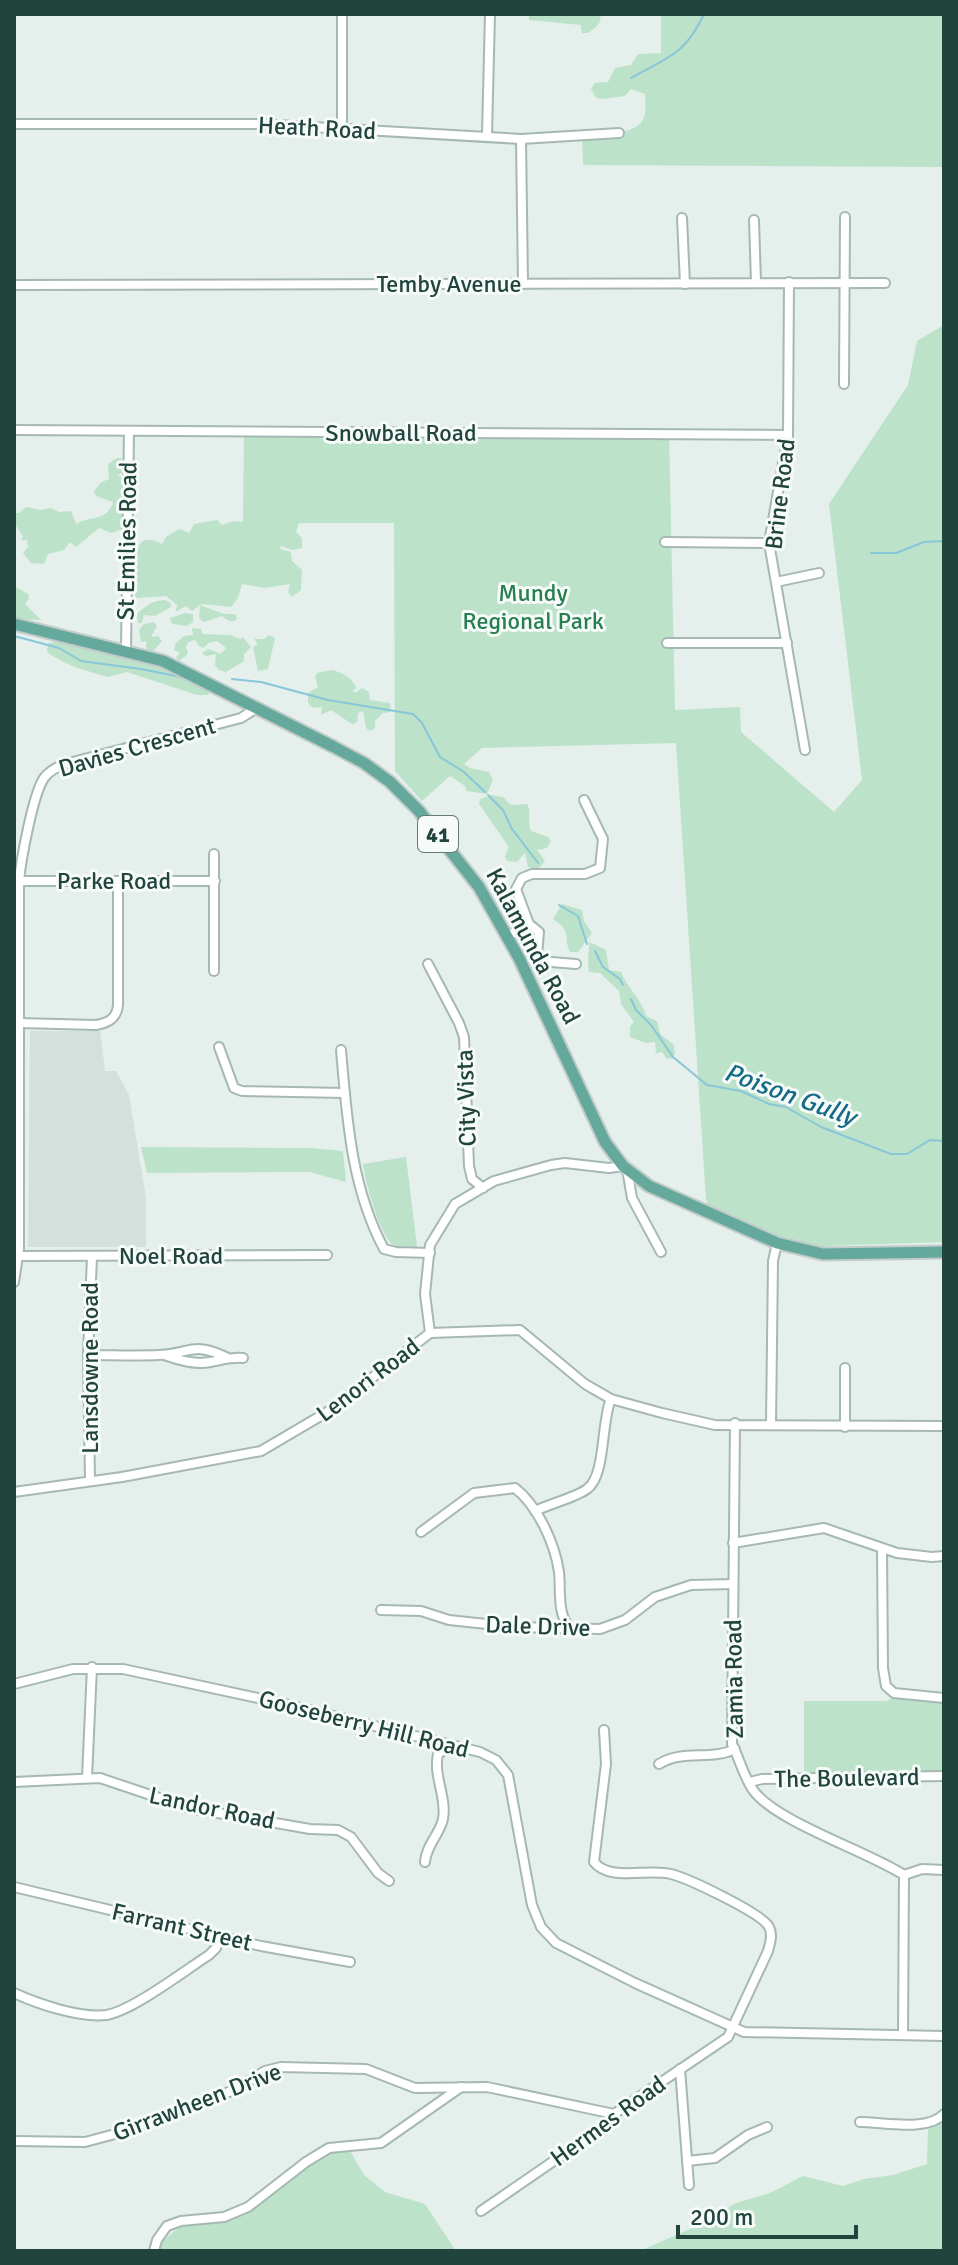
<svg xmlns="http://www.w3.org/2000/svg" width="958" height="2265" viewBox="0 0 958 2265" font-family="Signika,sans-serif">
<rect width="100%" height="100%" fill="#e5efec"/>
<!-- built -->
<path fill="#d3e0db" d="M30,1031H100L105,1071H116L129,1095L146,1198V1247H28Z"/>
<!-- green -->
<g fill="#bce2c9">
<path d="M529,14H600C603,23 594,29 588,33H582L581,25L529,20Z"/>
<path d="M661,14H944V167L583,165L582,135C599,134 643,137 645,113C646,107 645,100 645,94L631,89L625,96L603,99L596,98L591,89L595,83L608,82L615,68L631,65L638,54L661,53Z"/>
<path d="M944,325V1242L826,1246L823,1254L710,1215L706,1199L676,743L482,748L464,764L470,768L489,772L493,780L487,794L466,791L465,786L450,776L422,801L395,771L394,523H299L296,532L302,538V548L293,550L281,546L280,549L291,552L292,561L302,570L301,590L292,597L288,592L290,584L264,588L242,584L238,598L231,607L201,604L192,611L186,606L177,611L175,610L178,606L166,596L136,598C133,590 135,586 135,579C136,561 132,528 162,544L166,537L179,529L189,533L194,524L217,520L222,525L234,521L243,522L244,432L669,434L675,710L740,707L741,732L834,812L862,780L829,504L908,385L917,341Z"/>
<path d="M117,458H121L126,470L118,475L124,479L125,483L120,491L123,499L121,507L125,512V528L111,533L99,528L76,547L70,542L64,550L48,554L44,564L31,563L23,553L28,547L27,540H21L23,536L14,523V513H19L26,507L41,510L51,508L59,512L71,511L76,524C91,515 107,522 113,502L96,496L94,492L100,483L109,479L108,464Z"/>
<path d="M14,586L28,594L29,599L25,604L41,620L14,619Z"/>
<path d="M165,600L171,603V607L155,616L144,615L142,623H138L137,614C147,605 151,601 165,600Z"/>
<path d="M200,605L224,614H235L237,618L235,621H229L222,616L204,622L199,618Z"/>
<path d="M185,613L193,614V622L187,626L172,624L170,618Z"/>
<path d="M154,622L157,626L151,637L158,636L162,641L153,651L147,652L146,641L141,642L139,630L144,624Z"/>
<path d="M192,628L201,629L202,634L230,635L240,639L243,637L251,647L244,654V661L226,672L219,670L215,665L216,654L206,656L202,653L208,649L221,654L226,648L217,641L208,643L204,648L199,646L195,640L188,642L186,647L188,654L179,661L176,657L180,653L174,650L176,643L184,636L193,635Z"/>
<path d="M269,635L275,638L268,669L258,671L253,647L258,644L254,639H264Z"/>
<path d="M61,641L75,647L81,646L139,657L214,689L207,695H197L127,672L108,677C85,670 68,667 47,652L48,643Z"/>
<path d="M331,670C340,671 354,679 356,688L352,692H357L362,688L369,692L370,700L390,703L391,712L383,713L375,721V728L370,731L366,728L363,711L358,713L357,722L352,724L331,710L321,715L322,707L313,708L308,703V693L318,687L315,677L317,673Z"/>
<path d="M492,795L503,797L511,805L527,804C532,811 527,822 531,831L548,837L551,841L547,848L537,850L545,861L538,870L528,867L525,853L517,862L507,861L505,857L509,847L479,804L480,799Z"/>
<path d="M562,904L582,910L584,921L592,933L578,952H570C562,935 574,933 553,919Z"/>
<path d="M589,942L606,950L609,970L621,972C627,987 644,1003 646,1016C663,1024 655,1019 661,1035L674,1045L675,1054L672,1059L666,1058L662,1052L656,1053L655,1042L646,1043L630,1037V1026L634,1022L621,1004L619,991L600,973L589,972C587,961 589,953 589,942Z"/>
<path d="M141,1147L311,1148L343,1151L346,1182L310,1172L147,1173Z"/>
<path d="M406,1157L417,1247C412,1247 402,1249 397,1247C381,1243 365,1180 363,1164Z"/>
<path d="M901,1693L944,1698V1776L804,1779V1701H887Z"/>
<path d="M944,2123V2251H640L690,2229L736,2203L770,2193L803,2176L843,2186L864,2179L893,2175L927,2164L928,2129Z"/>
<path d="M349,2149L364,2175L385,2192L425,2204L456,2251H159L163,2241L178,2228L239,2216L297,2171L331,2150Z"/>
</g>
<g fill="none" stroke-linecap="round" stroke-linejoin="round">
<!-- stream -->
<g stroke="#88c6d9" stroke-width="2">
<path d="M631,78C668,57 685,55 704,14"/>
<path d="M871,553H896L924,542L944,541"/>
<path d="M14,636L59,648L81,661L141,669L186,678"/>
<path d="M232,679L261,682L328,700L413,714L422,723L440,757L464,772L485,792"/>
<path d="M488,795L503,810L512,829L538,863"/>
<path d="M559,905L578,916L587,944"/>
<path d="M595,951L603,967L620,979L623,985"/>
<path d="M631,999L636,1010L651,1025L673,1057L707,1085L741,1091L769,1104L786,1107L821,1127L891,1154H907L930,1140L944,1141"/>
</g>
<!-- minor casing -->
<g stroke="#a6b8b4" stroke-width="12">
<g id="minor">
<path d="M14,124H260L521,139L619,133"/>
<path d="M342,130V14"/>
<path d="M487,135L490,14"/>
<path d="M521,139L523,284"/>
<path d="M682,218L685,284"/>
<path d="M754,220L756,282"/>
<path d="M789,282L788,435L769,543L805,750"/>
<path d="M14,285L885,283"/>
<path d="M844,384L845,217"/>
<path d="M14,430L788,435"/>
<path d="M665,542L769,543"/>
<path d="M776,582L819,573"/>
<path d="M667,643H787"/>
<path d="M126,650L129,431"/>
<path d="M214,854V971"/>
<path d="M15,881H215"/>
<path d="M508,936L529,924"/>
<path d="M428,964L459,1023L464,1037L469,1166L472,1179L483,1188"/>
<path d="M576,964L539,961L537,955L539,932L529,924L516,889L522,878L532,874H585L600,868L603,839L584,800"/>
<path d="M19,1023L96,1025C109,1023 117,1018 118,1005V882"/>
<path d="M219,1047L234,1088L242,1091L345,1093"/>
<path d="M341,1050C347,1119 351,1187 384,1249L396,1252L430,1253"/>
<path d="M627,1169L632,1198L661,1252"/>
<path d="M16,1256L327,1255"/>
<path d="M14,1282L19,1249V881C21,860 33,794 44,778C49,771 57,767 65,764L241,718L257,708"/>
<path d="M430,1333L425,1294L430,1245L455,1204L494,1181L551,1165L565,1163L609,1168L623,1166"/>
<path d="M88,1355C112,1355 135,1356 159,1355C190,1354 193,1341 226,1357"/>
<path d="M164,1355C179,1360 195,1365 210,1362C222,1360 231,1357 243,1358"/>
<path d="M845,1368V1427"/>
<path d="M735,1423L732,1744C739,1758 744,1777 753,1790C776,1822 867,1851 904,1875L903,2034"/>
<path d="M771,1424L773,1261L777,1243"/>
<path d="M90,1481L88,1355L92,1256"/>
<path d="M14,1492L122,1477L261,1451L329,1411L430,1333L520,1330L585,1384L611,1399L662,1413L715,1425L944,1426"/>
<path d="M535,1511C549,1504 577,1497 587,1489C606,1476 601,1421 611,1399"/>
<path d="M421,1532L474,1493L515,1488C538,1506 555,1544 559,1572C561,1590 557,1613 569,1627"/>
<path d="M733,1543L824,1528L897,1553L932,1557L944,1556"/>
<path d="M882,1549L883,1668L886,1686L894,1693L944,1698"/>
<path d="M381,1610L421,1611L449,1620L515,1627L600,1629L625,1620L655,1597L691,1585L733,1584"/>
<path d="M14,1684L73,1669H123L281,1703L480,1752L496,1760L508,1775L532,1905L541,1927L556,1943L635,1983L744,2032L944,2036"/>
<path d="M659,1764C683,1749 711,1761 735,1749"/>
<path d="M87,1778L92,1667"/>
<path d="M14,1782L100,1778L189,1808L310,1829L338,1830L351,1837L378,1873L389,1881"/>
<path d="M750,1782L762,1779L944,1776"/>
<path d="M425,1862C426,1845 440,1834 443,1819C447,1797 433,1776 438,1754L452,1745"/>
<path d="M904,1875L922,1869L944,1870"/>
<path d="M14,1887L261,1946L350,1962"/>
<path d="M14,1993C38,2004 79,2018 106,2015C132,2011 184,1971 209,1955L216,1948L221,1936"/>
<path d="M680,2069L689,2185"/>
<path d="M860,2122C884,2122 927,2132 944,2114"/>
<path d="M14,2141L85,2142L115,2134L176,2114L236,2089L265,2071L281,2067L366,2069L415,2088L487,2087L614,2114"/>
<path d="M687,2161L715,2158L748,2135L767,2127"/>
<path d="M481,2211L606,2125L614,2114L728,2037L768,1951C770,1943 773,1935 769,1927C762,1913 687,1878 671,1874C647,1868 610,1882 594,1862L606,1764L604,1730"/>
<path d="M154,2251L157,2240L167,2226L181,2221L224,2217L248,2207L306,2162L329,2148L381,2143L461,2087"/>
</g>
</g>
<!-- major casing -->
<g stroke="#c1cbc9" stroke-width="15">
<path id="major" d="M14,624L163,661L334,747L364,763L390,782L419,811L479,887L519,958L605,1142L623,1166L649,1186L777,1243L823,1254L944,1252"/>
</g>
<!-- minor -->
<use href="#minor" stroke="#fff" stroke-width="8"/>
<!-- major -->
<use href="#major" stroke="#65a99d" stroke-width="11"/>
</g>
<g text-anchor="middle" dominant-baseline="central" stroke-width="6" stroke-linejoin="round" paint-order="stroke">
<!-- shield labels -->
<rect fill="#f6fbf9" stroke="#617b75" stroke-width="2" x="418" y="816" width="40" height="36" rx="6"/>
<g font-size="22" font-weight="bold" fill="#21443d">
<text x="438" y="834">41</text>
</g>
<!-- street labels -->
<g font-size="24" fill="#21443d" stroke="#f6fbf9">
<text transform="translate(317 128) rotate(3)">Heath Road</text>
<text x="449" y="284">Temby Avenue</text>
<text x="401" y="433">Snowball Road</text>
<text transform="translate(780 494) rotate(-83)">Brine Road</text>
<text transform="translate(127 541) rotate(-89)">St Emilies Road</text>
<text transform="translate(137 747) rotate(-16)">Davies Crescent</text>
<text x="114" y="881">Parke Road</text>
<text transform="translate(533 946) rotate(62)">Kalamunda Road</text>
<text transform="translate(466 1098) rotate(-92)">City Vista</text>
<text x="171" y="1256">Noel Road</text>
<text transform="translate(90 1368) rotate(-90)">Lansdowne Road</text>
<text transform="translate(368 1380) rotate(-37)">Lenori Road</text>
<text transform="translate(538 1626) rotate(2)">Dale Drive</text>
<text transform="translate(734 1679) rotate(-91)">Zamia Road</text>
<text transform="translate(364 1724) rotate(14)">Gooseberry Hill Road</text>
<text transform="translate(847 1778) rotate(-1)">The Boulevard</text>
<text transform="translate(212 1808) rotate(12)">Landor Road</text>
<text transform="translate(182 1927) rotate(13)">Farrant Street</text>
<text transform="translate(197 2102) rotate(-21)">Girrawheen Drive</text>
<text transform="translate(608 2121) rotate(-36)">Hermes Road</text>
</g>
<!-- park labels -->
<g font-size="24" fill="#277f50" stroke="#f6fbf9">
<text x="533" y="593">Mundy<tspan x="533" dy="28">Regional Park</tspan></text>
</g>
<!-- water labels -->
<g font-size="26" font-style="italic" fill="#146a87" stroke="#f6fbf9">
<text transform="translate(790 1095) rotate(20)">Poison Gully</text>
</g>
</g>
<!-- border -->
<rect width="958" height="2265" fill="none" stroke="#21443d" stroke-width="32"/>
<!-- scale -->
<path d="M678 2225v12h178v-12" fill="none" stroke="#21443d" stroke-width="4"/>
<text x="690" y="2225" font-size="24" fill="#21443d" stroke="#f6fbf9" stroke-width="6" paint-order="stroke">200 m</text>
</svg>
